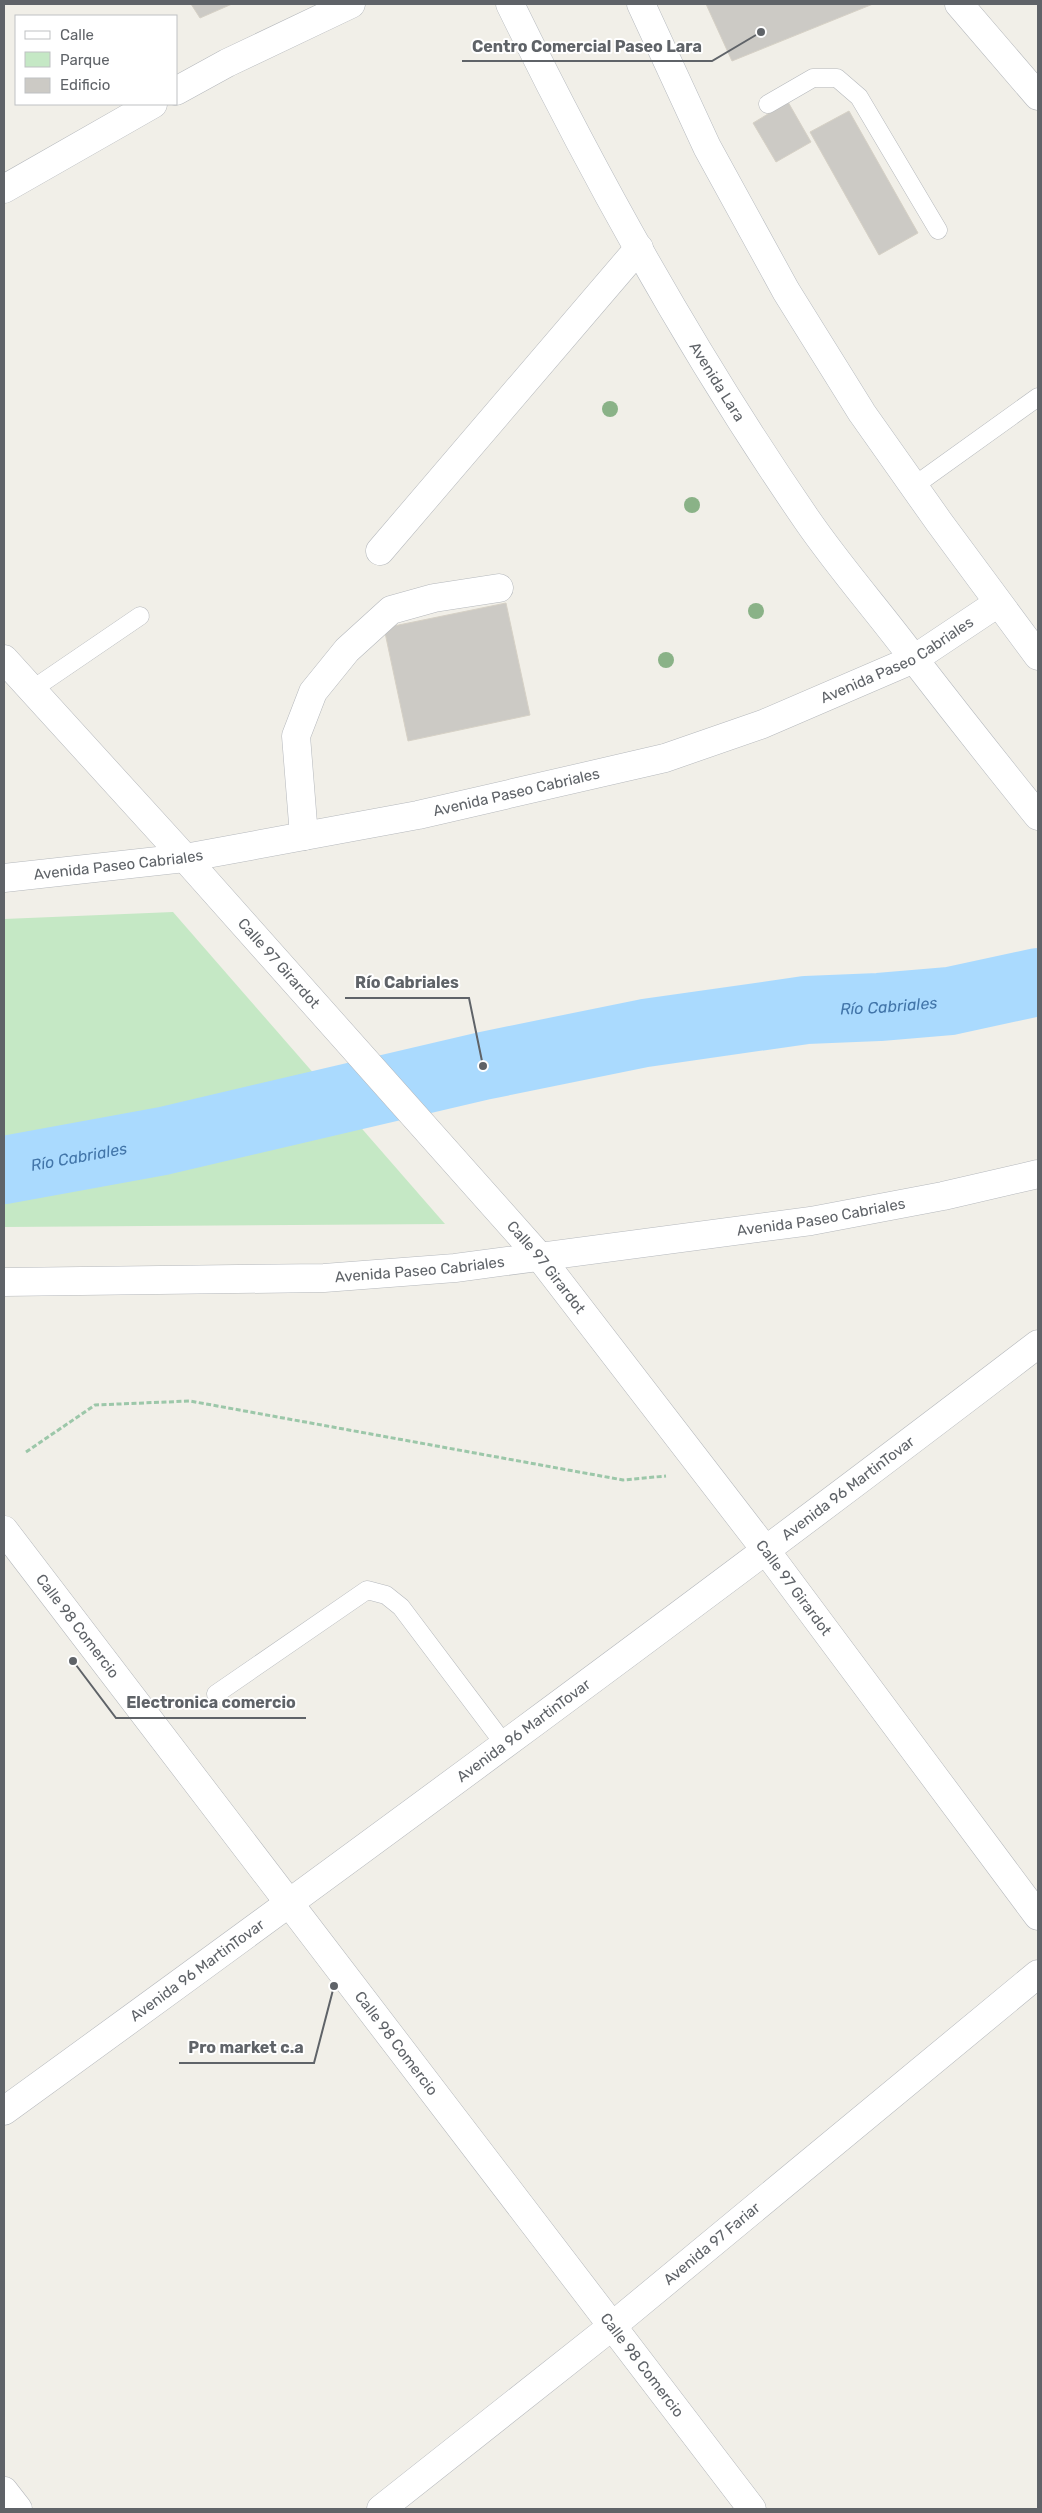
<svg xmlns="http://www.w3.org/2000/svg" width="1042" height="2513" viewBox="0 0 1042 2513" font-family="Rubik,sans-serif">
<rect width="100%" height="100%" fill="#f1efe8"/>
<!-- green -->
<path fill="#c5e8c5" d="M173,912L445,1224L4,1227V919Z"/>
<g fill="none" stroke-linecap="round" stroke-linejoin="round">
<!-- river -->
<path stroke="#aadafe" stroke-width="68" id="s1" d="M4,1170L163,1141L483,1066L645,1033L806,1010L879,1007L950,1001L1038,982"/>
</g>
<!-- building -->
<g fill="#cccac5" stroke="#d6d1c6">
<path d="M191,4H232L200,18Z"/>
<path d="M706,4H873L732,61Z"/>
<path d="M788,102L811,142L776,162L753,123Z"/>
<path d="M849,111L918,233L879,255L810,132Z"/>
<path d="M506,603L530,715L408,741L384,628Z"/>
</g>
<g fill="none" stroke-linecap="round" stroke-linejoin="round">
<!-- lane casing -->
<g stroke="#b5b8bc" stroke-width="19">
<g id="lane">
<path d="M768,104L813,78H837L859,97L938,230"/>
<path d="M914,486L1038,397"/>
<path d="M30,691L140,616"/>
<path d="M216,1694L367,1590L386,1595L401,1607L505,1745"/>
</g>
</g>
<!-- street casing -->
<g stroke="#b5b8bc" stroke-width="29">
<g id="street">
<path d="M959,4L1038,96"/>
<path d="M176,91L227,63L351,4"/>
<path d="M4,189L153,104"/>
<path d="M380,551L639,248"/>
<path id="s2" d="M4,659L185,858L539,1256L767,1552L1038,1916"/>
<path d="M304,836L296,736L313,692L347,650L391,610L434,598L499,588"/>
<path id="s3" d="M4,878L185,858L418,815L665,758L763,724L914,659L998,603"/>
<path id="s4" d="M4,1282L324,1278L455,1268L811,1221L943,1196L1038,1174"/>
<path id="s5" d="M4,1530L752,2509"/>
<path id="s6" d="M4,2111C351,1859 697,1605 1038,1344"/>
<path d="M4,2491L18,2509"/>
<path id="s7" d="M381,2509L611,2327L1038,1974"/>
</g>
</g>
<!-- secondary casing -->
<g stroke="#b6babf" stroke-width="29">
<g id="secondary">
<path id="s8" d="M510,4C597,182 694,356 807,520C840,568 879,612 914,659C955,712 996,764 1038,816"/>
<path d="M641,4L707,147L786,291L862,413L939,522L1038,656"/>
</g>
</g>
<!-- path -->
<path stroke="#9cc7a9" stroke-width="3" stroke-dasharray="5 2.5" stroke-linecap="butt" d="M26,1452L95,1405L190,1401L623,1480L666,1476"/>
<!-- lane -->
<use href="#lane" stroke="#fff" stroke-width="18"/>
<!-- street -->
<use href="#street" stroke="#fff" stroke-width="28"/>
<!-- secondary -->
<use href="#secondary" stroke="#fff" stroke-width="28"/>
</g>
<!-- trees -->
<g fill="#8ab287">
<circle cx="610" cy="409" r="8"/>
<circle cx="692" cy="505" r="8"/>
<circle cx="756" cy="611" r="8"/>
<circle cx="666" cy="660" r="8"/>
</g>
<g text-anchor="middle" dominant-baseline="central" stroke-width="4" stroke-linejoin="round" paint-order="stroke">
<!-- street labels -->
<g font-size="15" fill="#5f6368" stroke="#fff">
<text stroke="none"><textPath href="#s8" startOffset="431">Avenida Lara</textPath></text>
<text stroke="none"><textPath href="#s3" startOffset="925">Avenida Paseo Cabriales</textPath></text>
<text stroke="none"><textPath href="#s3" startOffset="520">Avenida Paseo Cabriales</textPath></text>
<text stroke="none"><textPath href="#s3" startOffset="115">Avenida Paseo Cabriales</textPath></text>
<text stroke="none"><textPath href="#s2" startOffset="410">Calle 97 Girardot</textPath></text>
<text stroke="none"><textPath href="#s4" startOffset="821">Avenida Paseo Cabriales</textPath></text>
<text stroke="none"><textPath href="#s2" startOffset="815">Calle 97 Girardot</textPath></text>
<text stroke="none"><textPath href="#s4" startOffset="416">Avenida Paseo Cabriales</textPath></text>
<text stroke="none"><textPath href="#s6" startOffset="1049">Avenida 96 MartinTovar</textPath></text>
<text stroke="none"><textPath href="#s2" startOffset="1220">Calle 97 Girardot</textPath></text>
<text stroke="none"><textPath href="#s5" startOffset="121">Calle 98 Comercio</textPath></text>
<text stroke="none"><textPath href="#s6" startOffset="644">Avenida 96 MartinTovar</textPath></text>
<text stroke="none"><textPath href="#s6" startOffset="239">Avenida 96 MartinTovar</textPath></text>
<text stroke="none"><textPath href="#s5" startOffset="646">Calle 98 Comercio</textPath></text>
<text stroke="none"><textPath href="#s7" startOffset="424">Avenida 97 Fariar</textPath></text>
<text stroke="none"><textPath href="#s5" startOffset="1051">Calle 98 Comercio</textPath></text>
</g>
<!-- water labels -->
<g font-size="16" font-style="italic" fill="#4275a9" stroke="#fff">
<text stroke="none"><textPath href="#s1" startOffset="901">Río Cabriales</textPath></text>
<text stroke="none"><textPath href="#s1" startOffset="76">Río Cabriales</textPath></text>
</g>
</g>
<!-- callouts -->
<path fill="none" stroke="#5f6368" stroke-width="2" d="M761 32L712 61H462M483 1066L469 998H345M73 1661L116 1718H306M334 1986L314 2063H179"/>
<g fill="#5f6368" stroke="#fff" stroke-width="2">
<circle cx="761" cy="32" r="5"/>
<circle cx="483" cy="1066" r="5"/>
<circle cx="73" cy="1661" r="5"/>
<circle cx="334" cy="1986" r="5"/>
</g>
<g font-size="16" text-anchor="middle" font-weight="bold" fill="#5f6368" stroke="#fff" stroke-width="4" stroke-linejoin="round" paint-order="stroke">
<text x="587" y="52">Centro Comercial Paseo Lara</text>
<text x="407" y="988">Río Cabriales</text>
<text x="211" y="1708">Electronica comercio</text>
<text x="246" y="2053">Pro market c.a</text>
</g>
<!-- border -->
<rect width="1042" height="2513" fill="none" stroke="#5f6368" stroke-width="10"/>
<!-- legend -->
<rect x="15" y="15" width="162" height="90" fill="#ffffff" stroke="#bfc1c3"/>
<rect x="25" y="31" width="25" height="8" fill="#ffffff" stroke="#bfc1c3"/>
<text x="60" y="40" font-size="15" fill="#5f6368">Calle</text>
<rect x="25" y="52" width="25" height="15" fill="#c5e8c5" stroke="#bfc1c3"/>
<text x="60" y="65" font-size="15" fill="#5f6368">Parque</text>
<rect x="25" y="78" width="25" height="15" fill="#cccac5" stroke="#bfc1c3"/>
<text x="60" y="90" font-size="15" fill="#5f6368">Edificio</text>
</svg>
